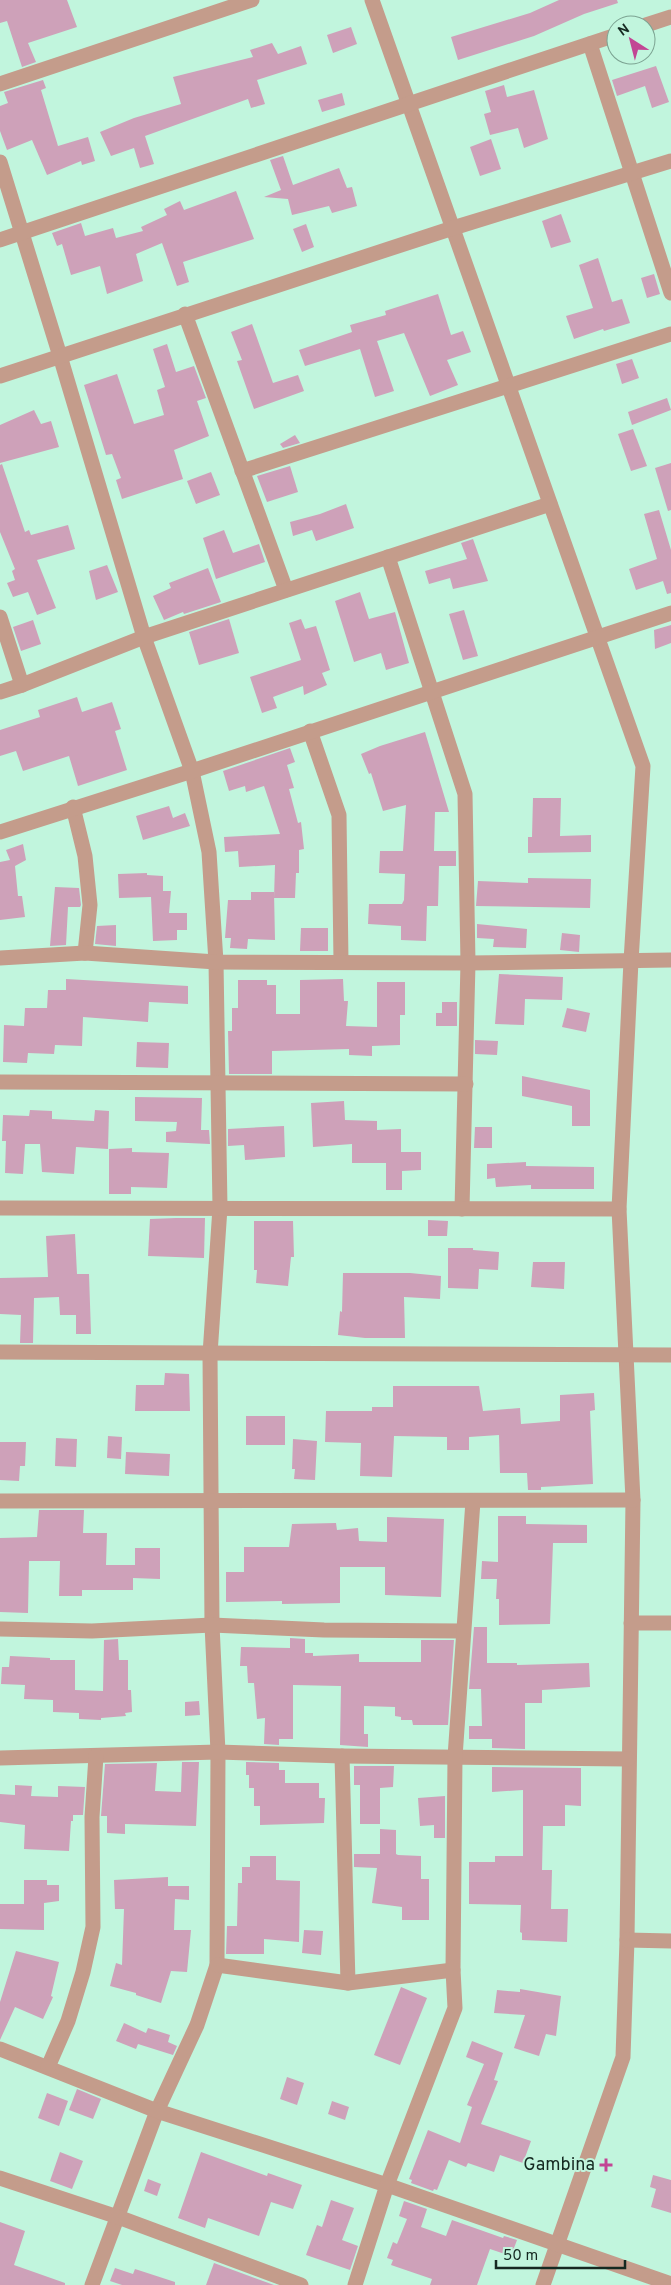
<svg xmlns="http://www.w3.org/2000/svg" width="671" height="2285" viewBox="0 0 671 2285" font-family="Overpass,sans-serif">
<rect width="100%" height="100%" fill="#c1f5dd"/>
<!-- building -->
<g fill="#cea1b9">
<path d="M0,0H67L77,27L28,43L36,62L22,67L7,21L0,23Z"/>
<path d="M559,0H617L618,3L584,14L534,36L458,60L451,37L530,13Z"/>
<path d="M351,27L357,44L333,53L327,35Z"/>
<path d="M272,43L278,54L301,46L307,64L257,80L265,104L251,108L248,99L145,136L154,164L140,168L134,148L111,156L100,132L134,118L181,104L173,77L253,57L250,50Z"/>
<path d="M656,66L669,102L652,108L645,86L617,96L612,80Z"/>
<path d="M43,80L46,88L41,90L58,146L88,137L95,161L82,165L81,161L47,175L32,140L7,150L0,131V106L8,103L4,92Z"/>
<path d="M504,85L507,97L534,90L548,139L524,148L518,128L490,135L484,114L491,112L485,91Z"/>
<path d="M342,93L345,105L322,112L318,100Z"/>
<path d="M491,139L501,169L480,176L470,147Z"/>
<path d="M283,156L293,185L339,168L347,188L352,187L357,206L332,213L329,206L292,215L288,199L264,197L281,190L270,160Z"/>
<path d="M236,191L254,239L183,262L189,282L177,286L162,243L136,254L143,281L107,294L100,266L71,275L62,244L57,246L52,233L81,223L85,236L113,228L116,238L143,231L141,227L167,215L164,209L180,201L184,210Z"/>
<path d="M561,214L571,242L551,248L542,221Z"/>
<path d="M306,224L314,247L302,252L293,229Z"/>
<path d="M598,258L612,302L622,299L630,323L604,331L603,329L574,339L566,316L593,308L579,265Z"/>
<path d="M654,274L660,294L647,298L641,278Z"/>
<path d="M438,294L451,335L463,331L471,352L447,360L458,385L430,396L404,333L377,341L394,391L375,397L360,349L305,366L299,350L352,332L350,325L386,315L385,311Z"/>
<path d="M252,324L273,383L298,375L304,391L254,409L237,361L242,360L231,332Z"/>
<path d="M167,344L176,372L194,366L206,398L197,401L209,436L174,450L183,479L122,499L116,480L121,478L112,454L106,455L84,385L117,374L134,424L164,415L157,390L165,387L153,349Z"/>
<path d="M632,359L639,378L622,384L616,364Z"/>
<path d="M667,398L671,410L632,425L628,412Z"/>
<path d="M34,410L41,424L51,421L59,447L0,463V425Z"/>
<path d="M633,429L647,466L631,471L618,434Z"/>
<path d="M295,435L300,443L283,448L280,444Z"/>
<path d="M671,463V510L668,511L655,468Z"/>
<path d="M2,464L25,532L29,530L31,535L68,525L75,549L37,560L56,608L37,615L28,592L13,597L7,583L15,580L12,571L15,569L0,532V465Z"/>
<path d="M290,466L298,492L267,502L257,476Z"/>
<path d="M211,472L220,495L196,504L187,481Z"/>
<path d="M346,504L354,528L316,541L312,530L293,536L290,522L320,514Z"/>
<path d="M659,510L671,550V593L667,594L663,581L636,590L629,569L657,559L644,514Z"/>
<path d="M224,530L233,553L259,544L265,562L216,579L203,538Z"/>
<path d="M473,539L488,581L453,589L450,578L429,584L425,571L467,559L461,543Z"/>
<path d="M107,565L118,592L96,600L89,571Z"/>
<path d="M208,568L221,602L184,614L183,612L164,620L153,596L171,588L169,583Z"/>
<path d="M360,592L369,619L395,612L409,663L386,670L381,653L354,662L335,601Z"/>
<path d="M464,610L478,656L463,660L449,614Z"/>
<path d="M229,619L239,653L199,665L189,632Z"/>
<path d="M301,619L305,629L316,626L330,670L322,673L327,685L304,695L303,686L273,697L277,708L262,713L250,677L301,660L289,623Z"/>
<path d="M33,620L41,644L21,651L13,627Z"/>
<path d="M671,625V643L655,649L654,630Z"/>
<path d="M77,697L82,712L112,702L121,729L115,731L127,770L78,786L69,756L23,771L16,751L0,756V730L40,717L38,710Z"/>
<path d="M425,732L449,812H435L434,851H456V866H439L438,906H427L426,941L401,940V926L368,924L369,904H402L404,900L405,874L379,873L380,851H403L406,805L383,811L371,773L369,774L361,754L380,746Z"/>
<path d="M290,748L295,762L287,765L294,788L289,789L298,823L301,822L304,849L299,850V873H296L295,898H274L275,865L239,867L238,851L225,852L224,837L280,834L264,786L246,792L245,786L229,791L223,771Z"/>
<path d="M533,798H561L560,836L591,835V852L528,853V837H532Z"/>
<path d="M169,806L173,818L185,813L190,826L143,840L136,816Z"/>
<path d="M23,844L26,860L15,866L18,896H22L25,917L0,920V862L10,860L6,850Z"/>
<path d="M147,873V875L163,876V891H171L169,913H187V930H177V940L153,941L151,897L119,898L118,874Z"/>
<path d="M528,878L591,879L590,908L476,906L478,881L528,883Z"/>
<path d="M55,887L79,888L81,905L80,907H68L66,945L50,946Z"/>
<path d="M251,892H274L275,940L248,939L247,949L230,948L231,938H225L228,900H251Z"/>
<path d="M477,924L527,929L526,948L493,947L494,939L477,938Z"/>
<path d="M116,925V946L95,944L97,926Z"/>
<path d="M301,928H328V951H300Z"/>
<path d="M562,933L580,935L579,952L560,950Z"/>
<path d="M499,974L563,977L562,1000L525,999L524,1025L495,1024Z"/>
<path d="M66,979L188,986V1004L149,1002L148,1022L83,1017L82,1046L55,1045L54,1054L28,1053L27,1063L3,1062L4,1025L24,1026L25,1008H47L48,990H66Z"/>
<path d="M343,979L344,1001H348L346,1026L377,1027V982H405V1015H400V1045L372,1046V1056L349,1055V1049L272,1051V1074H229L228,1031H232V1008H238V980H267V985H276V1014H300V980Z"/>
<path d="M442,1002H457V1026H436V1013H442Z"/>
<path d="M567,1008L590,1013L586,1032L562,1027Z"/>
<path d="M475,1040L498,1041L497,1055L475,1054Z"/>
<path d="M137,1042L169,1043L168,1068L136,1067Z"/>
<path d="M522,1076L590,1090V1126H572V1106L522,1096Z"/>
<path d="M135,1097L202,1098L201,1130H209L210,1144L166,1142V1132L176,1131L177,1122L135,1121Z"/>
<path d="M344,1101L345,1120L377,1121V1130L401,1129V1152H421V1170L402,1171V1190H386V1163H352V1144L313,1147L311,1103Z"/>
<path d="M30,1110L52,1111V1119L94,1121L95,1110L109,1111L108,1149L76,1147L74,1174L42,1172L40,1144H25L23,1174L5,1173L6,1141H2L3,1115L29,1116Z"/>
<path d="M284,1126L285,1157L245,1160L244,1145L228,1146V1129Z"/>
<path d="M475,1127H492V1148H474Z"/>
<path d="M132,1148V1152L169,1153L167,1188L131,1187V1194H109V1149Z"/>
<path d="M526,1162V1166L594,1167V1189H531V1185L496,1187L495,1178L487,1179V1164Z"/>
<path d="M176,1218H205L204,1258L148,1256L150,1219Z"/>
<path d="M428,1220L448,1221L447,1236H428Z"/>
<path d="M254,1221H293L294,1257H291L288,1286L256,1283L257,1270H254Z"/>
<path d="M75,1234L77,1274H89L91,1334H76V1315H60L59,1297L34,1298L33,1343H20L21,1315L0,1314V1278L48,1277L46,1236Z"/>
<path d="M448,1248H473V1250L499,1252L498,1270L479,1269L478,1289L448,1288Z"/>
<path d="M533,1262H565L564,1289L531,1287Z"/>
<path d="M343,1273H410L441,1276L440,1299L404,1297L405,1338H365L338,1335L340,1311L342,1312Z"/>
<path d="M165,1373L189,1374L190,1411H135L136,1385H164Z"/>
<path d="M393,1386H479L483,1411L520,1408L521,1424L560,1421V1395L594,1393L595,1410L590,1411L593,1484L541,1487V1490H528L527,1473H500L499,1435L469,1437V1450H447V1437L394,1436L392,1477L360,1476L361,1443L325,1442L326,1411H372V1407H393Z"/>
<rect x="246" y="1416" width="39" height="29"/>
<path d="M108,1436L122,1437L121,1459L107,1458Z"/>
<path d="M56,1438L77,1439L76,1467L55,1466Z"/>
<path d="M293,1439L317,1441L315,1480L294,1479L295,1469H292Z"/>
<path d="M0,1442H26L25,1466H20L19,1481L0,1480Z"/>
<path d="M126,1452L170,1454L169,1476L125,1474Z"/>
<path d="M39,1510H84L83,1533H107L106,1565H135V1548H160V1579L133,1578V1590H82V1596H59L60,1561H29L28,1613L0,1612V1538L37,1537Z"/>
<path d="M498,1516H526V1524L587,1525V1543H553L550,1624L499,1625V1599H496L497,1579H481L482,1561L498,1562Z"/>
<path d="M387,1517L444,1519L441,1597L385,1595V1567H340V1603L282,1604V1601L226,1602V1572H244V1547H289L292,1524L336,1523L337,1530L358,1528L359,1541L387,1542Z"/>
<path d="M474,1627H487V1663H517V1665L589,1663L590,1687L542,1690V1703H525V1749L492,1748V1739H469V1726H482L481,1689H469Z"/>
<path d="M290,1638L305,1639V1653H313V1656L359,1654V1662H421V1640H454L448,1725H413L412,1720H401V1717L395,1716V1707L364,1706V1734H368V1747L340,1745L341,1686L293,1685V1739H279V1745L264,1744L265,1718L257,1719L254,1683H248L247,1666H240L241,1647L290,1648Z"/>
<path d="M118,1639L119,1660H128V1690H131L132,1712L125,1713L126,1716L101,1718V1720L79,1719V1713L53,1712V1700L24,1699L25,1685L1,1684L2,1667H9L10,1656L50,1658V1660H75V1690L103,1691L104,1640Z"/>
<path d="M199,1701L200,1715L185,1716V1702Z"/>
<path d="M182,1762H199L196,1826L125,1824V1834L107,1833V1816H101L105,1764L157,1763L155,1791L181,1792Z"/>
<path d="M246,1762L279,1763V1770H285V1783H319V1798H325L324,1823L260,1825V1806H254V1788H249V1775H246Z"/>
<path d="M354,1766H394L393,1787L380,1788V1824H360V1785H354Z"/>
<path d="M492,1767L581,1768V1806L565,1805V1826H543L542,1870H552L551,1909H568L567,1942L522,1940V1933L520,1932L521,1905L469,1904V1862H495V1856H523V1790L492,1792Z"/>
<path d="M15,1785L32,1786L31,1796L58,1797V1786L85,1787L83,1815H73V1821H71L69,1851L24,1849L25,1825L0,1822V1794L15,1795Z"/>
<path d="M445,1796V1838H434V1825L420,1826L418,1798Z"/>
<path d="M380,1829L396,1830V1854L398,1855L421,1856V1879H429V1920H402V1907L372,1903L377,1868L354,1867V1854H380Z"/>
<path d="M250,1856H276V1880L300,1881L299,1942L264,1939V1954H226L227,1926H237L238,1883H242V1867H250Z"/>
<path d="M168,1877V1886H189V1900L175,1899L174,1930H191L187,1972L171,1971L161,2003L136,1995V1993L110,1986L116,1963L122,1965L124,1909H115L114,1880Z"/>
<path d="M24,1880H47V1885H59V1901L44,1903V1930L0,1929V1904H24Z"/>
<path d="M304,1930L323,1931L321,1955L302,1953Z"/>
<path d="M16,1951L59,1962L51,1996L53,1997L43,2019L15,2007L0,2040V2002Z"/>
<path d="M401,1987L427,1998L400,2065L374,2055Z"/>
<path d="M520,1989L561,1996L556,2036L546,2034L539,2056L514,2048L525,2015L494,2013L497,1990L520,1992Z"/>
<path d="M124,2023L146,2033L148,2028L170,2035L168,2042L177,2046L173,2055L138,2044L136,2049L116,2041Z"/>
<path d="M472,2041L503,2053L494,2080L498,2081L481,2124L531,2141L523,2163L500,2155L494,2172L468,2163L466,2167L449,2160L437,2190L434,2189L433,2191L411,2183L412,2180L409,2179L428,2130L460,2143L472,2107L467,2105L484,2064L466,2057Z"/>
<path d="M287,2077L304,2083L297,2105L280,2099Z"/>
<path d="M77,2089L101,2099L93,2119L69,2110Z"/>
<path d="M47,2093L68,2101L59,2126L38,2118Z"/>
<path d="M332,2101L349,2107L345,2120L328,2114Z"/>
<path d="M60,2152L83,2161L72,2189L50,2181Z"/>
<path d="M201,2152L267,2176L268,2173L302,2185L293,2209L271,2202L259,2236L208,2218L205,2228L178,2218Z"/>
<path d="M653,2175L671,2180V2213L651,2207L656,2189L650,2187Z"/>
<path d="M148,2179L161,2184L157,2196L144,2191Z"/>
<path d="M331,2200L354,2208L342,2240L358,2246L350,2270L306,2255L317,2225L322,2227Z"/>
<path d="M404,2201L427,2209L421,2227L446,2236L452,2220L503,2238L504,2236L517,2240L511,2256L490,2249L477,2285H430L432,2279L391,2265L393,2260L387,2258L393,2242L397,2244L407,2219L399,2216Z"/>
<path d="M0,2222L25,2231L14,2265L65,2283V2285H0Z"/>
<path d="M214,2263L274,2285H206Z"/>
<path d="M115,2268L133,2274L135,2269L175,2282V2285H122L110,2281Z"/>
</g>
<g fill="none" stroke-linecap="round" stroke-linejoin="round">
<!-- street -->
<g stroke="#c49c8b" stroke-width="15">
<path d="M372,0L643,766L631,961L619,1209L633,1500L627,1940L623,2057L543,2285"/>
<path d="M646,25L671,17"/>
<path d="M590,44L671,293"/>
<path d="M0,84L252,0"/>
<path d="M0,162L60,356L144,637L192,771L209,852L216,962L220,1208L210,1354L212,1625L218,1752L217,1965L197,2025L157,2111L92,2285"/>
<path d="M0,240L616,35"/>
<path d="M185,314L286,590"/>
<path d="M0,376L453,228L671,161"/>
<path d="M242,471L671,334"/>
<path d="M388,557L465,794L468,963L462,1209"/>
<path d="M0,617L22,685"/>
<path d="M0,692L22,685L144,637L550,504"/>
<path d="M310,731L339,815L341,962"/>
<path d="M73,807L85,856L90,905L85,953"/>
<path d="M0,832L192,771L671,613"/>
<path d="M0,958L85,953L216,962L468,963L671,960"/>
<path d="M0,1082L466,1084"/>
<path d="M0,1208L619,1209"/>
<path d="M0,1352L671,1355"/>
<path d="M0,1501L633,1500"/>
<path d="M631,1623H671"/>
<path d="M0,1629L92,1631L212,1625L324,1630L462,1631"/>
<path d="M342,1756L348,1983"/>
<path d="M0,1758L218,1752L342,1756L628,1759"/>
<path d="M627,1940L671,1941"/>
<path d="M217,1965L348,1983L453,1970"/>
<path d="M0,2049L157,2111L387,2185L671,2284"/>
<path d="M48,2067L68,2021L83,1972L93,1927L92,1817L96,1756"/>
<path d="M0,2178L118,2217L301,2285"/>
<path d="M355,2285L387,2185L455,2008L453,1970L455,1757L473,1501"/>
</g>
</g>
<!-- markers -->
<path fill="#c24594" stroke="#c1f5dd" stroke-width="2" d="M603.5 2157.5h5v5h5v5h-5v5h-5v-5h-5v-5h5z"/>
<g text-anchor="middle" dominant-baseline="central" stroke-width="4" stroke-linejoin="round" paint-order="stroke">
<!-- poi labels -->
<g font-size="18" fill="#152921" stroke="#c1f5dd" text-anchor="end">
<text x="595" y="2165">Gambina</text>
</g>
</g>
<!-- north arrow -->
<g transform="translate(631 40) rotate(324)"><circle r="24" fill="#c1f5dd" stroke="#7ca392"/>
<path d="M0-4L9 19L0 12L-9 19Z" fill="#c24594"/>
<text y="-8" font-size="14" font-weight="bold" text-anchor="middle" fill="#152921">N</text>
</g>
<!-- scale -->
<path d="M496 2260v8h129v-8" fill="none" stroke="#152921" stroke-width="2.5"/>
<text x="503" y="2260" font-size="15" fill="#152921" stroke="#c1f5dd" stroke-width="4" paint-order="stroke">50 m</text>
</svg>
